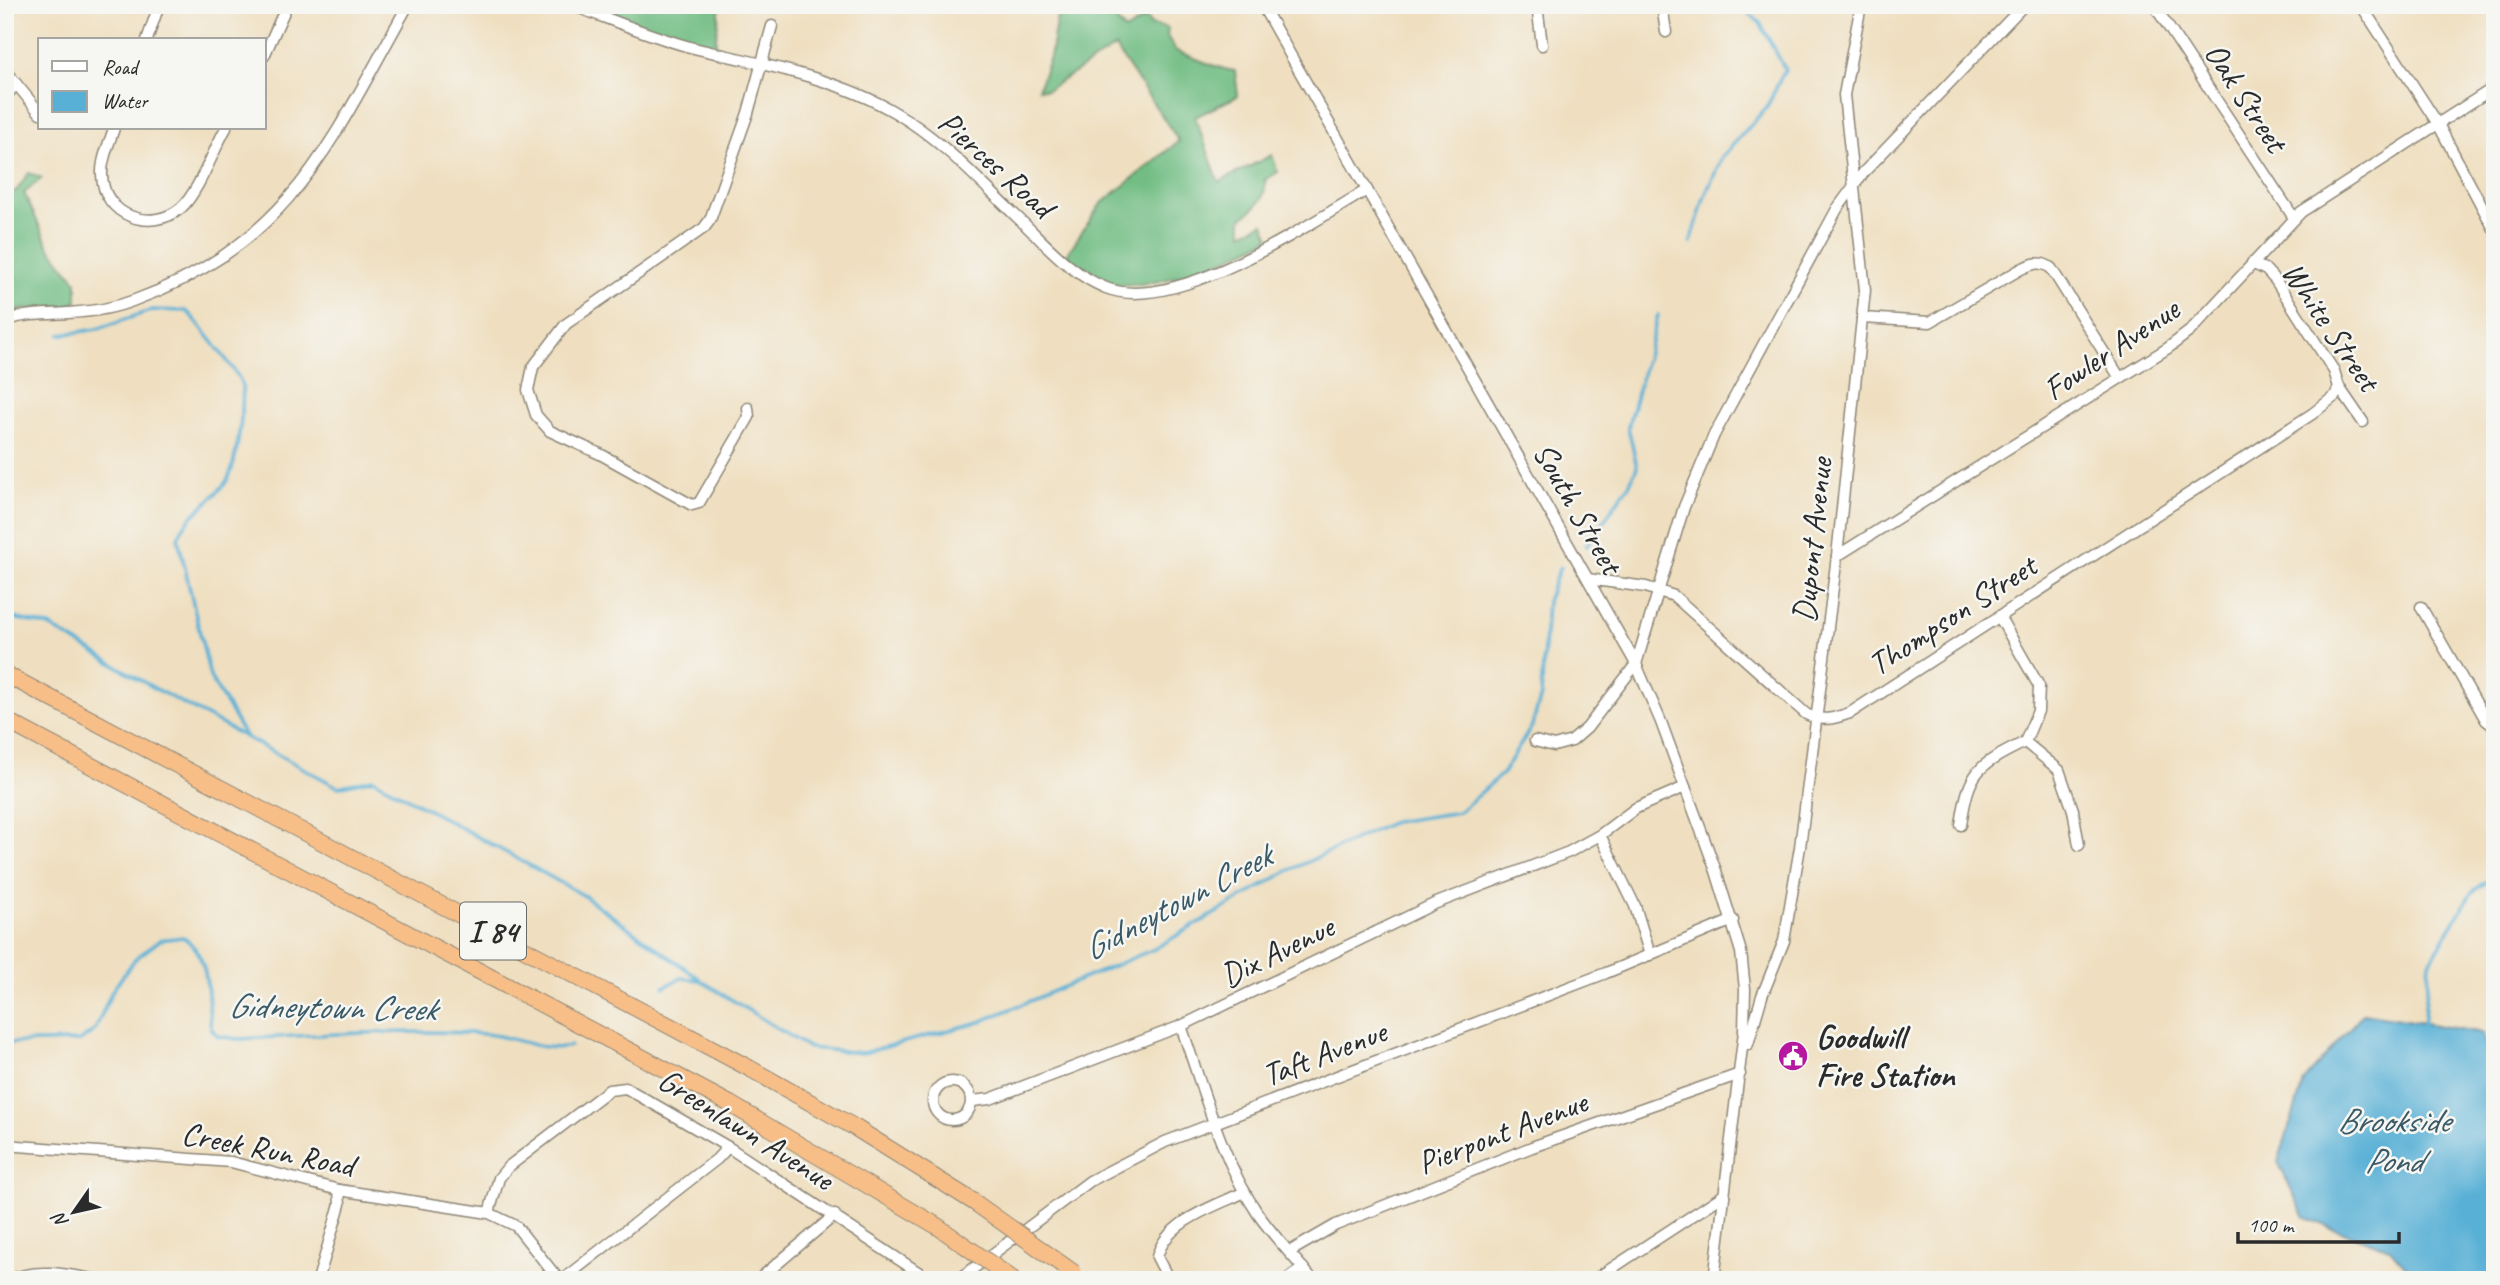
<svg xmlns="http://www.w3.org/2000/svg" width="2500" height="1285" viewBox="0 0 2500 1285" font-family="Caveat,sans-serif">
<rect width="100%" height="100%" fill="#f6f6f2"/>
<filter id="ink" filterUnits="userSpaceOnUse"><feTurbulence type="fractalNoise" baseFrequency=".0143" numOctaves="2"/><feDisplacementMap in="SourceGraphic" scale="14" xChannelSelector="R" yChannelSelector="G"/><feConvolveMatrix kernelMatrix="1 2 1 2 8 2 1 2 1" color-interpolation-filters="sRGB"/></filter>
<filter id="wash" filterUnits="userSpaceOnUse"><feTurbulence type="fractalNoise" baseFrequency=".00686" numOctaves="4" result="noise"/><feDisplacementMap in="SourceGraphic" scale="28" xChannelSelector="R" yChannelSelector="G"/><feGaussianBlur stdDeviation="1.57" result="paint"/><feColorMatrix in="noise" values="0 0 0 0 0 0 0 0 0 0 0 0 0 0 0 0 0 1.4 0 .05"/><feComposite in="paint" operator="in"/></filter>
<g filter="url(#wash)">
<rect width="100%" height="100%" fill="#efdfc0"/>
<!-- forest -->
<g fill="#72bd84" stroke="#4e7458" stroke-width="2">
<path d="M585,5H720L715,47L680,39Z"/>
<path d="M1059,5H1112L1115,9L1110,13L1125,31L1146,18L1151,25L1168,28L1167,36L1176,51C1195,57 1215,69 1235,71L1238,96L1195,117L1219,182L1272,155L1278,172L1265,180C1267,199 1256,207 1242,218V233L1264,223L1270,238C1231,258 1155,293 1111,283C1092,278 1080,266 1067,254L1101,204L1179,141L1115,47L1047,90L1038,89L1050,57Z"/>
<path d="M29,173L42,178L24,193L49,247L77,282V302L65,307L5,311V197L17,190Z"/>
</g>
<!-- water -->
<path fill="#59b0d6" stroke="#426e80" stroke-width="2" d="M2363,1013L2483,1033L2495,1075V1280H2417L2390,1249L2305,1218L2278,1162L2304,1081Z"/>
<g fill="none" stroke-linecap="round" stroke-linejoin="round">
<!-- stream -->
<g stroke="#59b0d6" stroke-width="3.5">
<path d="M1691,242L1704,198L1722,157L1767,107L1785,69L1760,23L1740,5"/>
<path d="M60,335L97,329L153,310L186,311C192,314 239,375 241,382C246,399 236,468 226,482C211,503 187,514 178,538L210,677L245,736"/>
<path d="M1586,546L1629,485L1637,467L1628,427L1658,315"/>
<path d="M5,616L49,626L154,688L338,787L373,779L583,895L700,979"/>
<path d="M664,987L681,978L700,980L809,1048L863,1053L980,1022L1154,949L1288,871L1393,822L1459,812L1503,773L1532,726L1541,696L1547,601L1560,567"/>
<path d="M2423,1025L2430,962L2472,892L2495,876"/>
<path d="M5,1043L80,1041L95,1030L112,991L135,959L160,940L183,937C211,955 207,997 211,1028L218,1036L237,1039C319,1035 403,1029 485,1034C514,1036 542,1053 570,1046"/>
</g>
</g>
</g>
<g filter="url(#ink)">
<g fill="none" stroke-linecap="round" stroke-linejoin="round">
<!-- minor casing -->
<g stroke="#8d8576" stroke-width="13">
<g id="minor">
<path d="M571,5C610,19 650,36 690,47C759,64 835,77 896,113C942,140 978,180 1016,216C1044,242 1070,274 1106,288C1174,315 1309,224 1367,190"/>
<path d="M1262,5L1636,664L1661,722L1716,871L1741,952L1745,989L1744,1031L1714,1280"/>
<path d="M1537,5L1542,45"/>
<path d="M1662,5L1666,32"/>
<path d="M2154,5L2294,218"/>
<path d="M2361,5L2438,124L2495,231"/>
<path d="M147,40L159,5"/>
<path d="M264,56L287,5"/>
<path d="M5,70L40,113"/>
<path d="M5,97L16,84"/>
<path d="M114,128C110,142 101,159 102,175C103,216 151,233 181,208C198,193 214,149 226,128"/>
<path d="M2252,263L2266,270L2276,281L2334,371L2339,387L2363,422"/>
<path d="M1862,318L1930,322L2021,269C2032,264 2040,260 2051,268L2120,378"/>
<path d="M5,321C24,313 48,315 68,313C90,312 115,308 135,300C293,242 331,141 408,5"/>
<path d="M748,408L749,417L699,503L692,505L600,454L550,431L536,415L528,390L533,367L566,324L704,228L710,220L748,113L772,26"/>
<path d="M1837,556L2168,348L2190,331L2301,212L2495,87"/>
<path d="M1588,579L1646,587L1674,596L1806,714C1822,722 1833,719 1850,713L2312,414L2335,396L2339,387"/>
<path d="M2421,607L2486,720L2495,727"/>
<path d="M1535,741L1554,746L1572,741L1587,728L1636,664L1684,507L1714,435L1837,209L1864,172L2024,5"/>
<path d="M2025,742L2059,770L2073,810L2079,845"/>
<path d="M1961,825C1969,770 1977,766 2025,742L2038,711L2039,686L1999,616"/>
<path d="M1600,835L1635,906L1650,955"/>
<path d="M1181,1026C1203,1088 1221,1159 1258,1214C1274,1237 1295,1258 1313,1280"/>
<path d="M1748,1044L1762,996L1784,941L1800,847L1837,556L1865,290L1844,95L1861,5"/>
<circle cx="952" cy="1101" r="19"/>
<path d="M972,1101L990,1099L1181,1026L1434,904L1569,852L1600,835L1636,808L1685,787"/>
<path d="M5,1145L231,1162L339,1190L489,1213L516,1226L559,1280"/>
<path d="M489,1213L499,1178L508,1167L609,1090L626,1088L728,1147L930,1280"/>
<path d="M1289,1252L1336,1225L1532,1147L1740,1074"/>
<path d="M11,1280C36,1267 70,1275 97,1280"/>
<path d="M318,1280L340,1204L339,1190"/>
<path d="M562,1280L717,1159L728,1147"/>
<path d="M758,1280L835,1215"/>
<path d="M958,1280L1090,1181L1165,1142L1606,973L1733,920"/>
<path d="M1169,1280L1157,1257C1166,1221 1215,1206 1245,1192"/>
<path d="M1286,1280L1303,1268"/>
<path d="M1594,1280L1724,1195"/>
</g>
</g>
<!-- highway casing -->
<g stroke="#8d8576" stroke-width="18">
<g id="highway">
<path d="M5,674L749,1068L854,1127L974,1202"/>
<path d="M5,720L730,1104L937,1226"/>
</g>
</g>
<!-- minor -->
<use href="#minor" stroke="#fff" stroke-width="10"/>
<!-- highway -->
<use href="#highway" stroke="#f7be88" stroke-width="16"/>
<!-- highway-bridge casing -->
<g stroke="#8d8576" stroke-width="18" stroke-linecap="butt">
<g id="highway-bridge">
<path d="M974,1202L1074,1273"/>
<path d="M937,1226L1014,1280"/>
</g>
</g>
<!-- highway-bridge -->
<use href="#highway-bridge" stroke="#f7be88" stroke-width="16"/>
</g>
</g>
<!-- icons -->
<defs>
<g id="civic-disc" transform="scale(1.575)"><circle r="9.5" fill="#b5179e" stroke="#f6f6f2"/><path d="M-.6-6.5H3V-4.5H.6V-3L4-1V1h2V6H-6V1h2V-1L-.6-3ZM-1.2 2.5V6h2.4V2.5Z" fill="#fff"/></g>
</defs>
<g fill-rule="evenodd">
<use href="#civic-disc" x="1793" y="1056"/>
</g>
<g text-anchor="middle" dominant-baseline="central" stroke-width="5" stroke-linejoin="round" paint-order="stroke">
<!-- shield labels -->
<rect fill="#f6f6f2" stroke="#686867" stroke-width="2" x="460" y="902.5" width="66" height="57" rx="5"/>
<g font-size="32" font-weight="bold" fill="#2b2b2b">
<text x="493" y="931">I 84</text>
</g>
<!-- street labels -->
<g font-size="33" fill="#2b2b2b" stroke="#f6f6f2">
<text transform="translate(2246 97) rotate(57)">Oak Street</text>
<text transform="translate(996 164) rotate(42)">Pierces Road</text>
<text transform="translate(2331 326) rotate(56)">White Street</text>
<text transform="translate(2111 349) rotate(-34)">Fowler Avenue</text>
<text transform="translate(1578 508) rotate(60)">South Street</text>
<text transform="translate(1812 540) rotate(-84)">Dupont Avenue</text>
<text transform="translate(1952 615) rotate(-33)">Thompson Street</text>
<text transform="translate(1277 951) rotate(-26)">Dix Avenue</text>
<text transform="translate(1324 1053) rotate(-21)">Taft Avenue</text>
<text transform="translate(746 1129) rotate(32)">Greenlawn Avenue</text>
<text transform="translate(1502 1132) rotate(-21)">Pierpont Avenue</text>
<text transform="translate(268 1149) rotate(11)">Creek Run Road</text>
</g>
<!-- poi labels -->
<g font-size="33" font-weight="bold" fill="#2b2b2b" stroke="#f6f6f2" text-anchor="start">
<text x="1816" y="1037">Goodwill<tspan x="1816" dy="38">Fire Station</tspan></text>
</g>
<!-- water labels -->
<g font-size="35" font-style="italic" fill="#3b5a67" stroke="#f6f6f2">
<text transform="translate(1177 902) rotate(-28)">Gidneytown Creek</text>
<text transform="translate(332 1007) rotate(1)">Gidneytown Creek</text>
<text x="2393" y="1120">Brookside<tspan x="2393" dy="40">Pond</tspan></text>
</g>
</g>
<!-- margin -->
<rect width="2500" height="1285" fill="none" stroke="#f6f6f2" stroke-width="28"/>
<!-- legend -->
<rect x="38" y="38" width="228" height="91" fill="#f6f6f2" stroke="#a5a5a2" stroke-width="2"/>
<rect x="52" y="61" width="35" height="10" fill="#ffffff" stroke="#a5a5a2" stroke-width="2"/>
<text x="102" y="74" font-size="21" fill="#2b2b2b">Road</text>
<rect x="52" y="91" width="35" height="21" fill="#59b0d6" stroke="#a5a5a2" stroke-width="2"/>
<text x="102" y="108" font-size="21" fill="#2b2b2b">Water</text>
<!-- north arrow -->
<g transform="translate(74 1212) rotate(236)" stroke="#f6f6f2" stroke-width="5" paint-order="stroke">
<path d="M0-5L12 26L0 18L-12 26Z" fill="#2b2b2b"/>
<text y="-10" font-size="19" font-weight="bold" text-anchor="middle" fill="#2b2b2b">N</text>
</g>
<!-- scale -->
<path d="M2238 1232v10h161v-10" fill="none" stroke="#2b2b2b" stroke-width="3.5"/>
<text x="2248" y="1232" font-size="21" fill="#2b2b2b" stroke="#f6f6f2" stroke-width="5" paint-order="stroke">100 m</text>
</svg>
